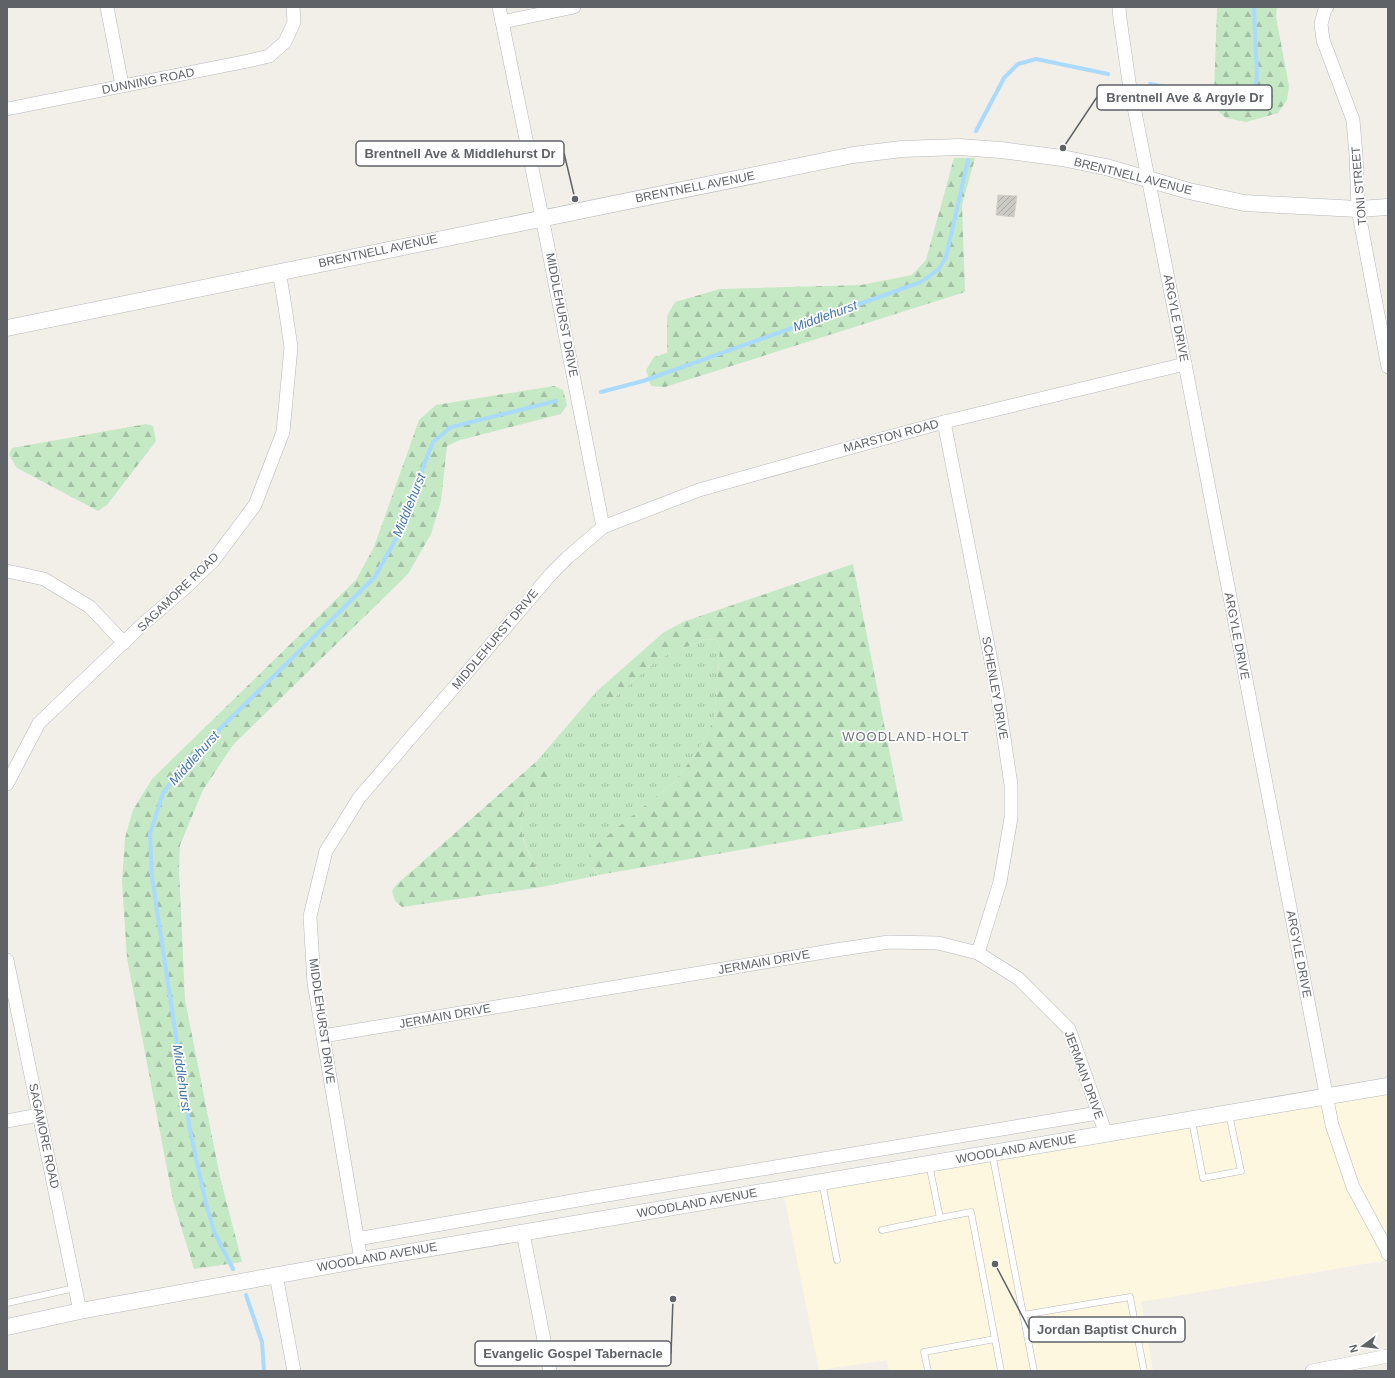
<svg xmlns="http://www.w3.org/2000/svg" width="1395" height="1378" viewBox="0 0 1395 1378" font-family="Helvetica,sans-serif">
<defs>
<pattern id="grass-tufts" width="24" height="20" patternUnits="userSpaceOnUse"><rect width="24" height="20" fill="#c5e8c5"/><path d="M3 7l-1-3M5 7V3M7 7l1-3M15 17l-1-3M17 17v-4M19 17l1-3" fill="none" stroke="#a3c0a4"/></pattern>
<pattern id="forest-firs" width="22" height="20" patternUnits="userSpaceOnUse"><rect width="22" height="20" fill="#c5e8c5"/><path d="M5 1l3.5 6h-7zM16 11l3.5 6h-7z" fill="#a3c0a4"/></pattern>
<pattern id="building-hatch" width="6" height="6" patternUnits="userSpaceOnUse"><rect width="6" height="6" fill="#cccac5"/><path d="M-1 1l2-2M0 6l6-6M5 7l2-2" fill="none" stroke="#a9a8a4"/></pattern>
</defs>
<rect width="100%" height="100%" fill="#f1efe8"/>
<!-- commercial -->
<path fill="#fef7e0" d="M1388,1087V1260L1141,1302L1153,1371H889L887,1360L819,1370L783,1190Z"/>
<!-- grass -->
<path fill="url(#grass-tufts)" d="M705,639L717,640L720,648L714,719L698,751L673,783L591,849L593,869L599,875L542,887L544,881C534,863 514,832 524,810C526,804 543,788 548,781V760L537,761L597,691L596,700L604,703L614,698L658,659Z"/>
<!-- forest -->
<g fill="url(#forest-firs)">
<path d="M1217,7H1277L1276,17L1289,86L1287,100L1278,113L1246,122L1226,118L1217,110L1214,94Z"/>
<path d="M954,158H975L962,205L965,292L665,387L651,386L646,370L654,357L667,353V316L675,302L720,289L861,285L912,275L926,260Z"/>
<path d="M554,386L563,390L567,405L561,414L460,440L447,446L441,501L431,534L408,574L233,745L203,790L180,845L179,870L185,1000L220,1177L242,1262L194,1269L173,1200L127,958L122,882L125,838L133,810L152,779L356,580L374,547L419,420L436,405Z"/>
<path d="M146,424L153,426L156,441L107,505L98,511L17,468L9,455L12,448Z"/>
<path d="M853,564L903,821L599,875C591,866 587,861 591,849L673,783L698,751L714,719L720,648L717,640L705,639L658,659L614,698L604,703L596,700L597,691L663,633L683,622Z"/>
<path d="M548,760C549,764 552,769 552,772C552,787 527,799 523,812C516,837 532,860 544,881L542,887L402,907L395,901L392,891L396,885L537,761Z"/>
</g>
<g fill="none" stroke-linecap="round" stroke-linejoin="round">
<!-- stream -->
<g stroke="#aadaff" stroke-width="4">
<path d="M1150,84L1232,99L1248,97L1255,87L1257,76L1254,7"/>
<path d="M976,131L1004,78L1018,64L1036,59L1108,74"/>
<path d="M601,392L643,381L921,282L939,269L946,257L968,160"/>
<path d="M233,1269L215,1234L206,1204L190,1130L152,877L150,834L163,793L191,757L375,577L404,524L425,462L433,442L451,427L556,401"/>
<path d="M246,1295L262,1342L264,1371"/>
</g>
</g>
<!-- building -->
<path fill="url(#building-hatch)" stroke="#d6d1c6" d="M998,195L1017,196L1014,217L996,215Z"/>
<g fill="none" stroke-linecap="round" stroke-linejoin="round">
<!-- service casing -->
<g stroke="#b5b8bc" stroke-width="7">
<g id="service">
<path d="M1192,1121L1203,1178L1241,1171L1229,1114"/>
<path d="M992,1153L1034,1371"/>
<path d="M929,1164L940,1218L971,1212L1001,1371"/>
<path d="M822,1182L837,1260"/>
<path d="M882,1230L940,1218"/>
<path d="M7,1303L75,1288"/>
<path d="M1023,1315L1130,1297L1144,1371"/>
<path d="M928,1371L924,1352L995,1339"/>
</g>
</g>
<!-- minor casing -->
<g stroke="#b5b8bc" stroke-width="14">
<g id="minor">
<path d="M107,7L122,85"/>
<path d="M1119,7L1120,19L1129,82L1185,364L1332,1125L1353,1187L1387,1250L1388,1254"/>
<path d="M1327,7L1325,9L1321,24L1323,40L1353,120L1356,155L1358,209L1388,367"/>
<path d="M502,22L574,7"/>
<path d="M7,109L248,61L269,56L285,42L294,22L293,7"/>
<path d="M944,422L997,691L1011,785V818L1000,882L978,953"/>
<path d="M603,527L699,490L849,448L944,422L1185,364"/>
<path d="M7,571L44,579L90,607L124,643"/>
<path d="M7,784L39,723L143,624L185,588L213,561L255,505L283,432L291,347L283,294L279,272"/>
<path d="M7,960L80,1311"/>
<path d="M323,1036L836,950L889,942L938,943L978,953L1019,979L1069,1029L1106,1134"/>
<path d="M7,1121L39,1115"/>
<path d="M523,1233L550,1371"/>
<path d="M357,1239L595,1197L1098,1113"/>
<path d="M361,1260L314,983L310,916L326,851L359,798L412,736L470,669L551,574L567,558L603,527L542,217L499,7"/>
<path d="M276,1275L294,1371"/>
<path d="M1312,1371L1388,1356"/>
</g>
</g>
<!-- tertiary casing -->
<g stroke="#b5b8bc" stroke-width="17">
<g id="tertiary">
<path d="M7,328L853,155L902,149L959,147L1001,150L1062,158L1106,167L1189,191L1244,203L1358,209L1388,207"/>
<path d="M7,1327L80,1311L361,1260L1388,1086"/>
</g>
</g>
<!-- service -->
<use href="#service" stroke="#fff" stroke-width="6"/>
<!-- minor -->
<use href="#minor" stroke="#fff" stroke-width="13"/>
<!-- tertiary -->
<use href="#tertiary" stroke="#fff" stroke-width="16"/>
</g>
<g text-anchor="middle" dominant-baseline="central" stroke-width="3.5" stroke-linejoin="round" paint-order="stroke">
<!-- street labels -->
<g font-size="12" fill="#5f6368" stroke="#fff">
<text transform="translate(148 81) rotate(-11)">DUNNING ROAD</text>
<text transform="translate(1133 176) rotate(14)">BRENTNELL AVENUE</text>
<text transform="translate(1359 186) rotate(-95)">TONI STREET</text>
<text transform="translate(695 187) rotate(-11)">BRENTNELL AVENUE</text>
<text transform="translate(378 251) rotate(-12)">BRENTNELL AVENUE</text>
<text transform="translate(562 315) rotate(79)">MIDDLEHURST DRIVE</text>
<text transform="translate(1176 318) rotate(79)">ARGYLE DRIVE</text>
<text transform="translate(891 436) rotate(-15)">MARSTON ROAD</text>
<text transform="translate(178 592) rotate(-44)">SAGAMORE ROAD</text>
<text transform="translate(1237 636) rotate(79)">ARGYLE DRIVE</text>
<text transform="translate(495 639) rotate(-50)">MIDDLEHURST DRIVE</text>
<text transform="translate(995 688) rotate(80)">SCHENLEY DRIVE</text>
<text transform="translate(1299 954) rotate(79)">ARGYLE DRIVE</text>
<text transform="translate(764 962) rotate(-10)">JERMAIN DRIVE</text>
<text transform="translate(445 1016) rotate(-10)">JERMAIN DRIVE</text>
<text transform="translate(322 1021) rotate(82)">MIDDLEHURST DRIVE</text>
<text transform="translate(1084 1075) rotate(70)">JERMAIN DRIVE</text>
<text transform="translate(44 1136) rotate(78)">SAGAMORE ROAD</text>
<text transform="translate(1016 1149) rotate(-10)">WOODLAND AVENUE</text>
<text transform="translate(697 1203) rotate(-10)">WOODLAND AVENUE</text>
<text transform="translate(377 1257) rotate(-10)">WOODLAND AVENUE</text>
</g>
<!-- water labels -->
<g font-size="13" font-style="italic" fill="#4174aa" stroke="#fff">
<text transform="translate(825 316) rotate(-20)">Middlehurst</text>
<text transform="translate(409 505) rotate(-68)">Middlehurst</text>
<text transform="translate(194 758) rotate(-48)">Middlehurst</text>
<text transform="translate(182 1078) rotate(82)">Middlehurst</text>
</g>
<!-- neighbourhood labels -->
<g font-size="13" letter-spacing="1" fill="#70757a" stroke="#fff">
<text x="906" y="736">WOODLAND-HOLT</text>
</g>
</g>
<!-- callouts -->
<path fill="none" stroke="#5f6368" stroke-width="1.5" d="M1063 148L1097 97M575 199L564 153M995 1264L1029 1329M673 1299L671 1354"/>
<g fill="#5f6368" stroke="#fff" stroke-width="1.5">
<circle cx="1063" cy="148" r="4"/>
<circle cx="575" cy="199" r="4"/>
<circle cx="995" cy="1264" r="4"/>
<circle cx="673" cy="1299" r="4"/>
</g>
<g fill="#fff" stroke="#5f6368" stroke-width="1.5">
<rect x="1097" y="85" width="175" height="25" rx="4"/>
<rect x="356" y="141" width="208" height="25" rx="4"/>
<rect x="1029" y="1317" width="156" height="25" rx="4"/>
<rect x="475" y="1341" width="196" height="25" rx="4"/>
</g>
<g font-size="13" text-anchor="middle" font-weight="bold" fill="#5f6368">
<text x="1185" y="102">Brentnell Ave &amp; Argyle Dr</text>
<text x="460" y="158">Brentnell Ave &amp; Middlehurst Dr</text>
<text x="1107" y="1334">Jordan Baptist Church</text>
<text x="573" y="1358">Evangelic Gospel Tabernacle</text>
</g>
<!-- border -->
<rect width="1395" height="1378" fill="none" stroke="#5f6368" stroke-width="16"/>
<!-- north arrow -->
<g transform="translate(1363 1346) rotate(255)" stroke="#ffffff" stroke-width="3" paint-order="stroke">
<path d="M0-3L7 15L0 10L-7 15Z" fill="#5f6368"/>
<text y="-6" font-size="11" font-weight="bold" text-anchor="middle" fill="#5f6368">N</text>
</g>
</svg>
